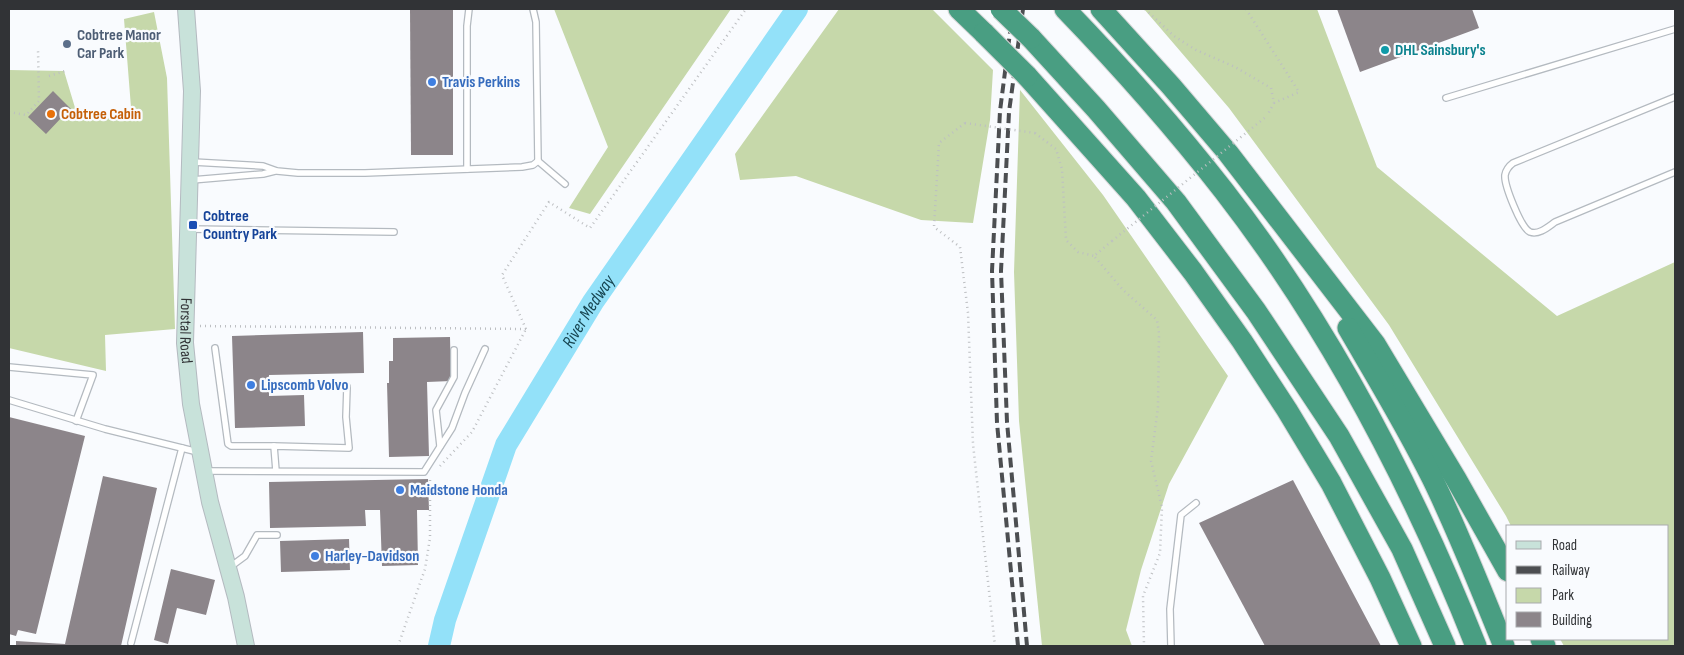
<svg xmlns="http://www.w3.org/2000/svg" width="1684" height="655" viewBox="0 0 1684 655" font-family="'Sofia Sans Condensed',sans-serif">
<rect width="100%" height="100%" fill="#f9fbfe"/>
<!-- green -->
<g fill="#c6d8aa">
<path d="M554,9H731L590,214L569,208L608,147Z"/>
<path d="M839,9H932L993,70L990,120L973,223L921,220L796,176L740,180L735,154Z"/>
<path d="M1144,9H1317L1377,167L1557,316L1675,262V646H1564L1560,639H1668V526H1511L1506,516L1389,325L1229,108Z"/>
<path d="M154,12L167,78L175,329L105,335L106,371L9,348V70L64,71L76,111L132,120L124,19Z"/>
<path d="M1020,90L1103,195L1228,376L1169,484L1141,570L1126,630L1132,646H1042L1019,421L1014,272Z"/>
</g>
<g fill="none" stroke-linecap="round" stroke-linejoin="round">
<!-- river -->
<path stroke="#93e1f9" stroke-width="22" id="s1" d="M439,646L445,620L506,445L593,302L797,9"/>
</g>
<!-- building -->
<g fill="#8c858a">
<path d="M410,9H453V155H411Z"/>
<path d="M1337,9H1472L1479,28L1360,72Z"/>
<path d="M53,91L73,111L65,119L62,117L46,134L28,117Z"/>
<path d="M363,332L364,373L269,375V396L304,395L305,426L235,428L232,336Z"/>
<path d="M450,337L451,381L427,382L429,456L389,457L387,383H389V361H393V338Z"/>
<path d="M9,417L85,436L36,634L18,630L16,636L9,634Z"/>
<path d="M103,476L157,488L121,646H16V641L65,644Z"/>
<path d="M428,479L429,510H417L418,565L382,566L380,510H365L366,526L270,528L269,482Z"/>
<path d="M1293,480L1381,646H1265L1199,523Z"/>
<path d="M349,539L350,570L281,572L280,541Z"/>
<path d="M171,569L215,580L206,615L177,608L168,644L154,640Z"/>
</g>
<g fill="none" stroke-linecap="round" stroke-linejoin="round">
<!-- lane casing -->
<g stroke="#b4bac0" stroke-width="8">
<g id="lane">
<path d="M533,9L536,22L538,161"/>
<path d="M1675,97L1513,163C1509,166 1506,170 1505,175C1504,185 1521,228 1530,232C1539,235 1548,227 1555,222L1675,172"/>
<path d="M1446,98L1675,29"/>
<path d="M538,161L565,184"/>
<path d="M193,162L263,166L277,171L298,173H365L522,167L533,165L538,161"/>
<path d="M467,169V26L469,9"/>
<path d="M192,180L263,174L275,171"/>
<path d="M189,229L394,232"/>
<path d="M215,348L228,444L231,446H274"/>
<path d="M9,367L93,375L76,421"/>
<path d="M9,400L105,429L198,452"/>
<path d="M440,446L436,410L454,377V350"/>
<path d="M206,471L424,472L452,428L465,393L485,349"/>
<path d="M276,471L274,446L349,448L346,417L347,387"/>
<path d="M230,567L245,556L257,535H277"/>
<path d="M131,643L182,448"/>
<path d="M1171,646L1170,609L1181,515L1196,503"/>
</g>
</g>
<!-- secondary casing -->
<g stroke="#b4bac0" stroke-width="18">
<g id="secondary">
<path id="s2" d="M186,9L192,91L185,343L191,404L210,502L236,597L246,646"/>
</g>
</g>
<!-- highway casing -->
<g stroke="#d6d6d7" stroke-width="23">
<g id="highway">
<path d="M959,9L984,33"/>
<path d="M1065,9C1121,67 1174,127 1224,191C1330,328 1412,485 1476,646"/>
<path d="M1101,9L1171,86L1228,153L1375,344L1456,479L1508,571"/>
<path d="M1031,38L1096,109L1176,202L1256,311L1339,436L1402,549L1445,646"/>
<path d="M1027,76L1136,198L1193,272L1242,341L1287,410L1331,483L1380,578L1411,646"/>
<path d="M1348,328C1377,378 1407,427 1432,478C1459,533 1481,590 1504,646"/>
<path d="M1541,639L1545,646"/>
</g>
</g>
<!-- path -->
<g stroke="#bdbfc2" stroke-width="2.5" stroke-dasharray="1 4" stroke-linecap="butt">
<path d="M1145,9L1174,36L1196,50L1235,67L1271,88L1274,103L1267,116"/>
<path d="M1246,9L1299,92L1274,103"/>
<path d="M49,76L65,71"/>
<path d="M9,112L26,115L39,101L38,49"/>
<path d="M965,123L939,143L934,227L960,247L968,313L973,444L995,646"/>
<path d="M1035,133L1056,149L1062,169L1066,240L1078,252L1094,256"/>
<path d="M1112,241L1094,256L1123,290L1157,320L1159,333L1158,407L1151,461L1162,507L1160,553L1143,596L1144,646"/>
<path d="M200,326L526,329"/>
<path d="M526,329L502,275L549,202L590,228L746,9"/>
<path d="M440,466L472,432L526,329"/>
<path d="M398,646L425,569L430,538V477"/>
</g>
<!-- lane -->
<use href="#lane" stroke="#fff" stroke-width="5.5"/>
<!-- secondary -->
<use href="#secondary" stroke="#c8e2da" stroke-width="16"/>
<!-- highway -->
<use href="#highway" stroke="#499e82" stroke-width="21"/>
<!-- rail -->
<g stroke="#4c4e51" stroke-width="4" stroke-dasharray="10 5" stroke-linecap="butt">
<path d="M1013,9L1000,111L992,271L997,423L1018,646"/>
<path d="M1023,9L1009,112L1001,271L1007,422L1027,646"/>
</g>
<!-- highway-bridge casing -->
<g stroke="#d6d6d7" stroke-width="23" stroke-linecap="butt">
<g id="highway-bridge">
<path d="M1001,9L1031,38"/>
<path d="M984,33L1027,76"/>
</g>
</g>
<!-- path-bridge -->
<g stroke="#bdbfc2" stroke-width="2.5" stroke-dasharray="1 4" stroke-linecap="butt">
<path d="M965,123L1035,133"/>
<path d="M1112,241L1267,116"/>
</g>
<!-- highway-bridge -->
<use href="#highway-bridge" stroke="#499e82" stroke-width="21"/>
</g>
<!-- markers -->
<circle fill="#5c6f8a" stroke="#f9fbfe" stroke-width="2" cx="67" cy="44" r="5"/>
<circle fill="#0f9aa8" stroke="#f9fbfe" stroke-width="2" cx="1385" cy="50" r="5"/>
<g fill="#3f7fe0" stroke="#f9fbfe" stroke-width="2">
<circle cx="432" cy="82" r="5"/>
<circle cx="251" cy="385" r="5"/>
<circle cx="400" cy="490" r="5"/>
<circle cx="315" cy="556" r="5"/>
</g>
<circle fill="#e8710a" stroke="#f9fbfe" stroke-width="2" cx="51" cy="114" r="5"/>
<rect fill="#1a4fb4" stroke="#f9fbfe" stroke-width="2" x="188" y="220" width="10" height="10" rx="2.5"/>
<g text-anchor="middle" dominant-baseline="central" stroke-width="4.5" stroke-linejoin="round" paint-order="stroke">
<!-- service labels -->
<g font-size="16" font-weight="bold" fill="#4e5e75" stroke="#f9fbfe" text-anchor="start">
<text x="77" y="35">Cobtree Manor<tspan x="77" dy="18">Car Park</tspan></text>
</g>
<!-- culture labels -->
<g font-size="16" font-weight="bold" fill="#0d838f" stroke="#f9fbfe" text-anchor="start">
<text x="1395" y="50">DHL Sainsbury's</text>
</g>
<!-- shop labels -->
<g font-size="16" font-weight="bold" fill="#366cbe" stroke="#f9fbfe" text-anchor="start">
<text x="442" y="82">Travis Perkins</text>
<text x="261" y="385">Lipscomb Volvo</text>
<text x="410" y="490">Maidstone Honda</text>
<text x="325" y="556">Harley-Davidson</text>
</g>
<!-- food labels -->
<g font-size="16" font-weight="bold" fill="#c56008" stroke="#f9fbfe" text-anchor="start">
<text x="61" y="114">Cobtree Cabin</text>
</g>
<!-- transit labels -->
<g font-size="16" font-weight="bold" fill="#164399" stroke="#f9fbfe" text-anchor="start">
<text x="203" y="216">Cobtree<tspan x="203" dy="18">Country Park</tspan></text>
</g>
<!-- street labels -->
<g font-size="16" fill="#313336" stroke="#f9fbfe">
<text stroke="none"><textPath href="#s2" startOffset="322">Forstal Road</textPath></text>
</g>
<!-- water labels -->
<g font-size="18" font-style="italic" fill="#174551" stroke="#f9fbfe">
<text stroke="none"><textPath href="#s1" startOffset="369">River Medway</textPath></text>
</g>
</g>
<!-- border -->
<rect width="1684" height="655" fill="none" stroke="#313336" stroke-width="20"/>
<!-- legend -->
<rect x="1506" y="525" width="162" height="115" fill="#f9fbfe" stroke="#a9abae"/>
<rect x="1516" y="541" width="25" height="8" fill="#c8e2da" stroke="#a9abae"/>
<text x="1552" y="550" font-size="15" fill="#313336">Road</text>
<rect x="1516" y="566" width="25" height="8" fill="#4c4e51" stroke="#a9abae"/>
<text x="1552" y="575" font-size="15" fill="#313336">Railway</text>
<rect x="1516" y="588" width="25" height="15" fill="#c6d8aa" stroke="#a9abae"/>
<text x="1552" y="600" font-size="15" fill="#313336">Park</text>
<rect x="1516" y="612" width="25" height="15" fill="#8c858a" stroke="#a9abae"/>
<text x="1552" y="625" font-size="15" fill="#313336">Building</text>
</svg>
